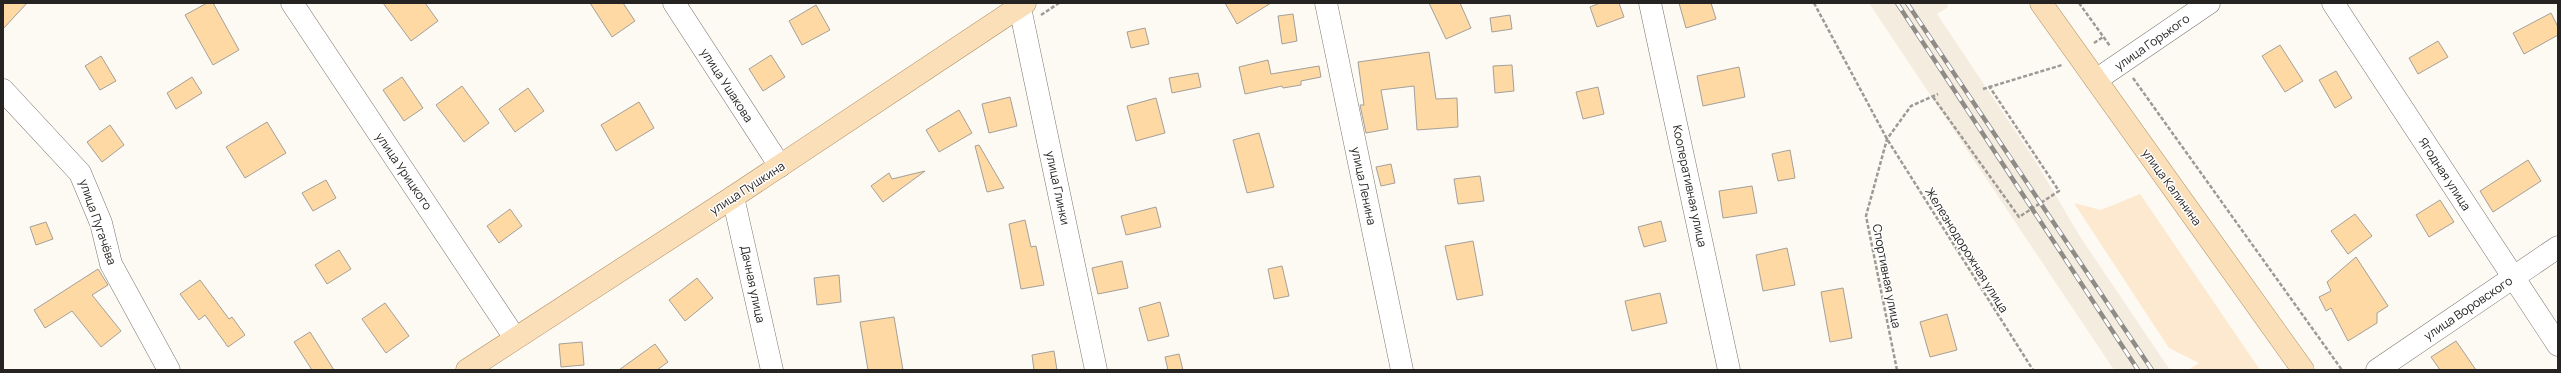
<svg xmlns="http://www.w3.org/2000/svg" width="2561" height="373" viewBox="0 0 2561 373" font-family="Manrope,sans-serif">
<rect width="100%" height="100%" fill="#fdf9f3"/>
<!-- built -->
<path fill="#f5ece0" d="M1869,3H1946L1948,7L1937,14L2036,162L2079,235L2170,370H2114Z"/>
<!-- green -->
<path fill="#fce9cf" d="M2140,194L2260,370H2188L2199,363L2169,348L2074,203L2101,210Z"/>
<!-- building -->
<g fill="#fed9a3" stroke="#a4a09a">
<path d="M3,3H27L3,29Z"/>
<path d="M207,3H213L239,50L213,65L185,15Z"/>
<path d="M383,3H425L438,21L411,41Z"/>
<path d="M590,3H623L635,21L612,37Z"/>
<path d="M1225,3H1271L1237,24Z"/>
<path d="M1429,3H1460L1471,28L1446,39Z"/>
<path d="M1600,3H1619L1624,17L1597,27L1590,7Z"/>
<path d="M1679,3H1711L1716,19L1686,28Z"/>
<path d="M816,5L830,30L802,45L789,21Z"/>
<path d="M2551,13L2558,27V35L2524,54L2513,33Z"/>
<path d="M1293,14L1297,41L1282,44L1278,16Z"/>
<path d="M1510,15L1512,29L1492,32L1490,18Z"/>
<path d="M1145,28L1149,44L1131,48L1127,32Z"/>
<path d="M2438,41L2448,57L2418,74L2409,58Z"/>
<path d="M2280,45L2303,81L2285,92L2262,56Z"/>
<path d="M1429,52L1436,99L1457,98L1458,127L1417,130L1414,86L1381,90L1388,129L1366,133L1360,105H1364L1358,62Z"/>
<path d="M771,55L785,77L763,91L749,69Z"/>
<path d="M101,56L116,81L100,90L85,66Z"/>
<path d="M1268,60L1271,74L1319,66L1321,77L1301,81V85L1283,88L1282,86L1245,94L1239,67Z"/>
<path d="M1512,65L1514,91L1495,93L1493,66Z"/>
<path d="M1739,67L1745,97L1703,106L1697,76Z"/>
<path d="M2336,71L2352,98L2335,108L2319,80Z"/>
<path d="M1198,73L1201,87L1172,93L1169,78Z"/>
<path d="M192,77L202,93L176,109L167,93Z"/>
<path d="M402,77L423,108L404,121L383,90Z"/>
<path d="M462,86L489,123L464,142L436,105Z"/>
<path d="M1598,87L1604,114L1583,119L1576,92Z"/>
<path d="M528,88L544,111L515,132L499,109Z"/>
<path d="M1010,97L1017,126L989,133L982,104Z"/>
<path d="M1156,98L1165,133L1136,141L1127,106Z"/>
<path d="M639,102L654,128L616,151L601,125Z"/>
<path d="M959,110L972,133L939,152L926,130Z"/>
<path d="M267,122L286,153L245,178L226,147Z"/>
<path d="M110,125L124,145L102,162L87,142Z"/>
<path d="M1259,133L1274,187L1247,193L1233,140Z"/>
<path d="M979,145L1004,188L987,192L975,146Z"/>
<path d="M1790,150L1795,178L1778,181L1772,154Z"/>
<path d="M2528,160L2541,181L2493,212L2480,191Z"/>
<path d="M1391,164L1395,183L1381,186L1376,167Z"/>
<path d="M925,171L883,202L871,186L889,173L892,179Z"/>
<path d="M1480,176L1484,201L1458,204L1454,179Z"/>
<path d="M326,180L336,198L313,211L302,193Z"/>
<path d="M1752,186L1757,213L1723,218L1719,191Z"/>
<path d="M2440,200L2454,222L2429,237L2416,215Z"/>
<path d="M1156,207L1161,227L1126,235L1121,216Z"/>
<path d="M510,209L522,226L499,243L487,226Z"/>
<path d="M2355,214L2372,236L2348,254L2331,231Z"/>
<path d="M1025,220L1031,247L1036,246L1044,285L1021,289L1009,224Z"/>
<path d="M1661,221L1666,241L1644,247L1638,227Z"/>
<path d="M46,222L53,239L36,245L30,227Z"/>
<path d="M1473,241L1483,295L1457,300L1445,246Z"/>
<path d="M1787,248L1795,285L1763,291L1756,255Z"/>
<path d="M339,250L351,269L327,284L315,265Z"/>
<path d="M2356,257L2388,306L2377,313V323L2348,341L2331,308L2326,311L2319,297L2331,291L2327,282Z"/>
<path d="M1122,261L1128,288L1098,294L1092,268Z"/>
<path d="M1282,266L1289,296L1274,299L1268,269Z"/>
<path d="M98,269L108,285L92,295L121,331L101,347L72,311L45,328L34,310Z"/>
<path d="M839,275L841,302L817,305L814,278Z"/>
<path d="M697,278L713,298L685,321L669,300Z"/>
<path d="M200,280L229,319L232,317L245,335L228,347L205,315L199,320L180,294Z"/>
<path d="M1843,288L1852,338L1830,342L1821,292Z"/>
<path d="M1660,293L1667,323L1632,331L1625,301Z"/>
<path d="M1160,302L1169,336L1148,341L1139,308Z"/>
<path d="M385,303L409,336L386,353L362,319Z"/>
<path d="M1947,314L1957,350L1930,357L1920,322Z"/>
<path d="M894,317L903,370H868L860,322Z"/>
<path d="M310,332L334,370H312L294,342Z"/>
<path d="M2456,341L2476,370H2440L2431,357Z"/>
<path d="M582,342L584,365L561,367L559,344Z"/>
<path d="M655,344L668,362L657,370H619Z"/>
<path d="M1054,351L1057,370H1034L1032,355Z"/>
<path d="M1179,354L1183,370H1168L1165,357Z"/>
</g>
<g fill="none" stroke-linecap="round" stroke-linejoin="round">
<!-- minor casing -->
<g stroke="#797570" stroke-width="23">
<g id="minor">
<path d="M292,3L515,338"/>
<path d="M674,3L780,166"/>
<path d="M1019,3L1096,370"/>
<path d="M1326,3L1402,370"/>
<path d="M1650,3L1729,370"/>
<path d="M2333,3L2558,345"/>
<path d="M2096,80L2209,3"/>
<path d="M3,90L80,173L101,223L111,264L169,370"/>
<path d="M733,197L772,370"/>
<path d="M2377,370L2558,247"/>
</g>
</g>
<!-- major casing -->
<g stroke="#ad8f64" stroke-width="23">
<g id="major">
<path d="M2041,3L2303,370"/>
<path d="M467,370L733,197L1025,3"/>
</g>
</g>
<!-- path -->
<g stroke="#9d9a96" stroke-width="2.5" stroke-dasharray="4 2" stroke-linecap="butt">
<path d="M1814,3L1887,139L2033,370"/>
<path d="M2079,3L2110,46"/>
<path d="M1041,15L1059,3"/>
<path d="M2094,43L2103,37"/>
<path d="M2133,78L2342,370"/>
<path d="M1983,89L2062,65"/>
<path d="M1933,97L2019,217L2059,191L1989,86"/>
<path d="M1897,370L1866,216L1887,139L1911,106L1938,94"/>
</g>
<!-- minor -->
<use href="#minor" stroke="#fff" stroke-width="22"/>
<!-- major -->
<use href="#major" stroke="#fadfb8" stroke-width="22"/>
<!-- rail casing -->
<g stroke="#8f8c88" stroke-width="4.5">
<g id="rail">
<path d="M1897,3L2138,370"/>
<path d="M1907,3L2152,370"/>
</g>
</g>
<!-- rail -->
<use href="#rail" stroke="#fff" stroke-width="3" stroke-dasharray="9" stroke-linecap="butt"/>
</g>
<g text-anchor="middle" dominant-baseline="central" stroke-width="3" stroke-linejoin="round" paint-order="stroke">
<!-- street labels -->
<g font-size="12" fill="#262422" stroke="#fff">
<text transform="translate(2152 42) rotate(-35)">улица Горького</text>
<text transform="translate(727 85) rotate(57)">улица Ушакова</text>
<text transform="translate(404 171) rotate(56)">улица Урицкого</text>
<text transform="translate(2445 174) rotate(57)">Ягодная улица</text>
<text transform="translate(1364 186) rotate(78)">улица Ленина</text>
<text transform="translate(1690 186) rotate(78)">Кооперативная улица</text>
<text transform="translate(2172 187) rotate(54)">улица Калинина</text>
<text transform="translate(747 188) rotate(-33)">улица Пушкина</text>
<text transform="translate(1058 188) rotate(78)">улица Глинки</text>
<text transform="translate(98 222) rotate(71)">улица Пугачёва</text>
<text transform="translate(1967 250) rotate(58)">Железнодорожная улица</text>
<text transform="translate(1887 276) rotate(79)">Спортивная улица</text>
<text transform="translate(753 284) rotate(78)">Дачная улица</text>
<text transform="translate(2468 308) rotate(-34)">улица Воровского</text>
</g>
</g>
<!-- border -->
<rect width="2561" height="373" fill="none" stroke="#262422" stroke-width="8"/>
</svg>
